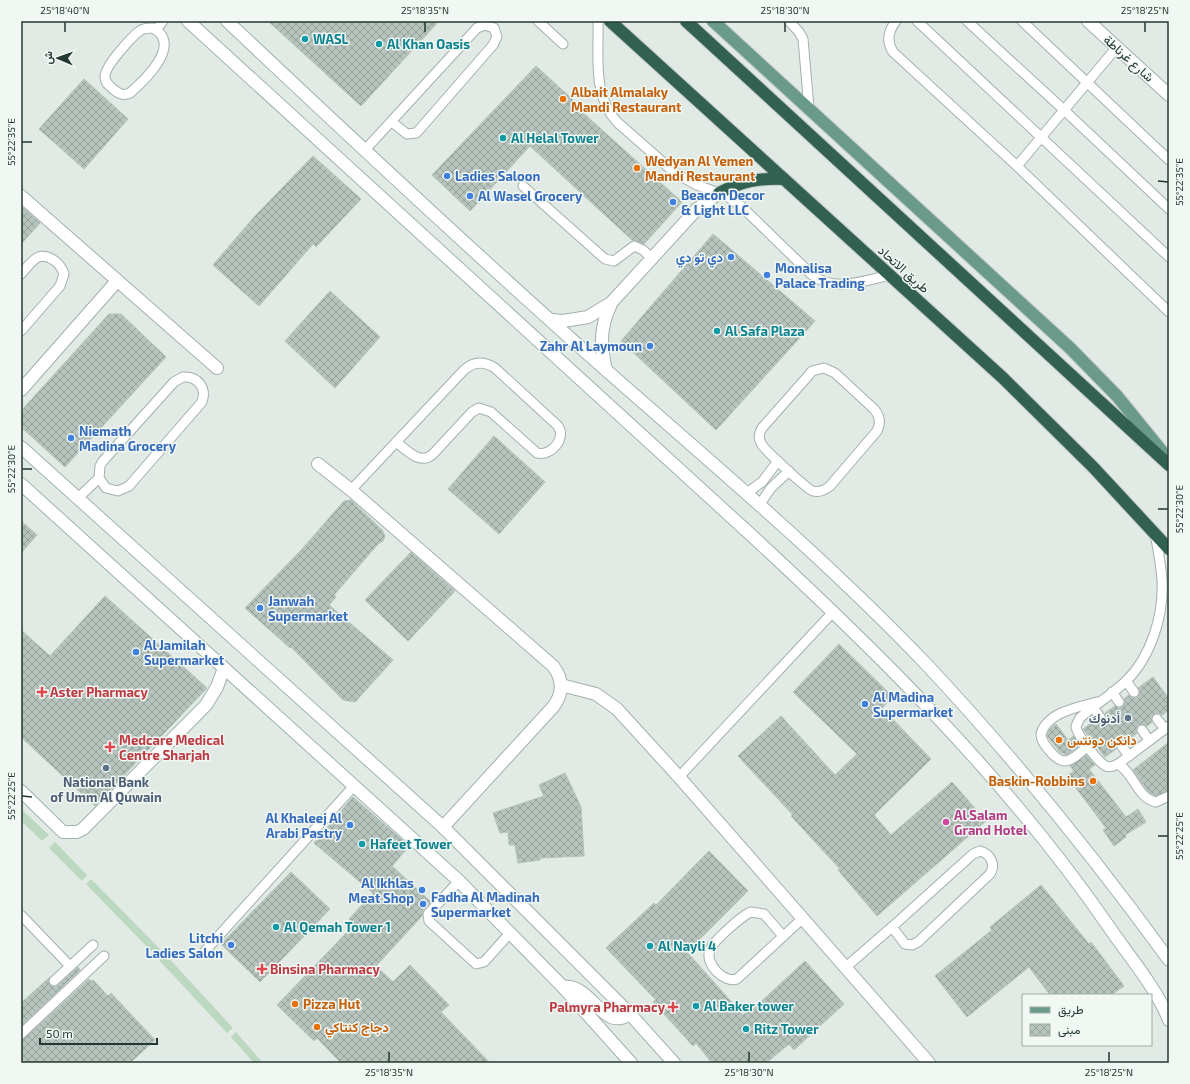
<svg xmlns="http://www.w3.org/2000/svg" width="1190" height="1084" viewBox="0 0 1190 1084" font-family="'Exo 2',Vazirmatn,sans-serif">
<defs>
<pattern id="building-cross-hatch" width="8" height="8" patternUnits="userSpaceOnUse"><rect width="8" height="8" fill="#b6c4bd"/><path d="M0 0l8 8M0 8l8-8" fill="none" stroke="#94a09a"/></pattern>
</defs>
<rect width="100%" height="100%" fill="#e1eae5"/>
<!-- grass -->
<g fill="#bcd8c0">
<path d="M21,809L49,835L42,841L21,821Z"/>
<path d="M55,842L87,875L82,881L49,848Z"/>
<path d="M91,879L161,950L156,956L86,884Z"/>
<path d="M165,954L233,1028L227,1033L159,960Z"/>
<path d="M236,1032L263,1063H254L231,1037Z"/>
</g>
<!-- building -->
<g fill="url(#building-cross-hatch)" stroke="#b4c2bb">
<path d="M268,21H439L361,106Z"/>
<path d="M536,66L573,100L571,102L682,202L644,244L632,240L530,146L470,211L432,175Z"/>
<path d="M84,79L128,119L84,169L39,129Z"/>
<path d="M313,156L361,199L316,247L313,244L259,306L213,265L255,216Z"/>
<path d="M21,206L40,223L21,244Z"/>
<path d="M713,234L815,321L716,430L621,341Z"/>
<path d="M330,291L380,337L335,388L285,341Z"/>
<path d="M109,314H121L166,357L65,467L21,427V411Z"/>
<path d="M494,436L545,482L499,534L448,489Z"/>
<path d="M351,500L382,530L385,536L383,541L378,544L334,595L336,597L329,605L393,660L355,702L343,700L291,647L290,648L245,608L303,548L344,501Z"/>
<path d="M21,521L37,535L21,553Z"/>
<path d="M411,552L455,591L408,641L365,600Z"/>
<path d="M105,596L207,688L95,806L21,737V630L50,656Z"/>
<path d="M839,644L893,697L882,708L931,759L874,815L891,835L952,782L986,821L877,916L838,870L840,869L791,816L793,815L738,756L781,716L835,775L857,754L793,692Z"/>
<path d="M1153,677L1169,699V710L1162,715L1159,713L1154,714L1151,717L1152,722L1147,726L1142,724L1138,725L1136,730L1137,733L1126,742L1121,739L1117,740L1115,745L1116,749L1105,757L1083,729L1095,720L1100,723L1104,722L1106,717L1105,713L1115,706L1119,708L1123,707L1125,702L1124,699L1129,695L1132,698L1138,697L1140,692L1138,688Z"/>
<path d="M1056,724L1068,740L1074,736L1079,746L1067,755L1060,752L1047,736L1049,730Z"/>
<path d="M1169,742V790L1156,796L1148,791L1133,770Z"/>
<path d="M1086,755L1095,765L1089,769L1126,817L1138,809L1146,822L1125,835L1126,837L1114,846L1103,830L1106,828L1067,776L1074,771L1070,766Z"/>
<path d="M565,773L581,807L584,856L540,858V860L518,863L515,845H509L508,832L500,833L493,813L544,796L539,785Z"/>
<path d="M353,797L409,846L392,866L431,902L423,910L422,916L376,966L393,982L410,965L449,1005L441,1012L490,1063H341L317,1038L314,1041L277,1005L355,924L349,919L373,893L314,843Z"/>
<path d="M709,851L748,891L687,952L743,1015L750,1009L751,1011L805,961L844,1004L794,1050L789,1044L766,1063H712L696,1043L693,1046L653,1002L656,1000L606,948L654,903L656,905Z"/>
<path d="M291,872L330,909L260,982L221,944Z"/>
<path d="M1041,885L1089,944L1091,942L1124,986L1111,995H1050L1029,967L967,1017L935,976L992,930L990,927Z"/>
<path d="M78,967L80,970L21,1026V1003L50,977L49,985L56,987Z"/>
<path d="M89,979L91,981L93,980L108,996L111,993L155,1040L130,1063H21V1040L25,1038Z"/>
</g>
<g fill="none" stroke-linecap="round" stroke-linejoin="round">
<!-- lane casing -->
<g stroke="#a4b1ab" stroke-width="11">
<g id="lane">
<path d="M538,21L563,44"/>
<path d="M598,21C599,55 592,95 617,122L675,173L697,185L727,196L741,206L811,274C834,293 863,281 890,275"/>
<path d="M789,21L799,32L803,39L809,108"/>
<path d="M896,21C888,31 886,41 893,52L1017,166L1169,312"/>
<path d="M917,21L1169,257"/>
<path d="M967,21L1064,110L1169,209"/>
<path d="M1022,21L1169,160"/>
<path d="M153,28C183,44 145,80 130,93C123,96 119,94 113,89C109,85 105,83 105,77C104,67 132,36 141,30C145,28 149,28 153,28Z"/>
<path d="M156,30L163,21"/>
<path d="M364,151L477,28L485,25L494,28L497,37L493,45L419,130L416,133L407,134L393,123"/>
<path d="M1017,166L1117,47"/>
<path d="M523,186L605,259L614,261L634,246L643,250L653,259"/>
<path d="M21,274C32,262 38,249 55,261C60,265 62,268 64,274L60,286L21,331"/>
<path d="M824,368L835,373L874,409C880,416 881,423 877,431L830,486C825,490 820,493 813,491C807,489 763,449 761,443C758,438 759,433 762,428L808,376L812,371Z"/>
<path d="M183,377C198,376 207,388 202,402L129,486L118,491L106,488L99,478L100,466L103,461L174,382Z"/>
<path d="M351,490L464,370C474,361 484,361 495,368L557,425C568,437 551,457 537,453L491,412L479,408L472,412L433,454C420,466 407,450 396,442"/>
<path d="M747,493L762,482L778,461"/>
<path d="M78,498L99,478"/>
<path d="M760,504L771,488L789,471"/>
<path d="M1155,534C1158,549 1161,565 1162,580C1164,615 1151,657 1126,681C1112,695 1094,705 1080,718L1076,726C1076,734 1099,763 1106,766C1110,768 1114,766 1118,764L1169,726"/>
<path d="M1126,681L1134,692"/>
<path d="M1112,692L1119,702"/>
<path d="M1093,707L1100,717"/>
<path d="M1157,719L1165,729"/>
<path d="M1142,730L1149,740"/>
<path d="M1121,745L1129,756"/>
<path d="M1088,746C1072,759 1065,770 1049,750C1045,745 1041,741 1041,734C1047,712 1079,707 1097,702"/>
<path d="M1118,764C1134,773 1137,798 1156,802L1169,796"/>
<path d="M679,777L834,611"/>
<path d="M980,851C991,854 996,865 990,874L918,942L912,945L905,944L892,927L973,854Z"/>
<path d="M459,881L428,914L429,921L476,964L484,962L511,932"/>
<path d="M21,915L70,966"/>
<path d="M783,936L764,914L751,912C743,915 713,941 710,950C704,963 724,984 737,979L802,919"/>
<path d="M205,951L354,786"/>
<path d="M846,967L892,927"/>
<path d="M54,981L93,945"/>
<path d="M21,1034L104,956"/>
</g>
</g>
<!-- street casing -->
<g stroke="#a4b1ab" stroke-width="14">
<g id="street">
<path d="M1088,21L1169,95"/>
<path d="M21,196L217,368"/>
<path d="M551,320L563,321L588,317L611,303L697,209L719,193"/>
<path d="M606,370C600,346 600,326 611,304"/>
<path d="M21,390L117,281"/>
<path d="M318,464L351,490L553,666C564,680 563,694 553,707L443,827"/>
<path d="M561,685L596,694L617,709L679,777L929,1063"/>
</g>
</g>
<!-- secondary casing -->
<g stroke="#a1b4ab" stroke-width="14">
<g id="secondary">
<path d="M188,21L750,534C880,654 1008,780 1109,927C1128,955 1157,989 1169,1020"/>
<path d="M227,21C352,139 477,256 606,370C715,466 827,560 927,665C1014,758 1094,857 1169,960"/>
<path d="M21,447L443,827L630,1014L674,1063"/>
<path d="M21,484L459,881L563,987L631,1063"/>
<path d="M21,791L63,832H77L83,829L206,705L217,687L224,668"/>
<path d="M563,987C592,983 602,1033 630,1014"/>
</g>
</g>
<!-- primary casing -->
<g stroke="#c1c7c5" stroke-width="14">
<path id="primary" d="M713,21L1070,348L1117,396L1169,460"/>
</g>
<!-- highway casing -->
<g stroke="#c1c7c5" stroke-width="14">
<g id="highway">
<path d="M610,21L1003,378L1093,467L1169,549"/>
<path d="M686,21L1169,465"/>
<path d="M719,193C742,181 758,178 784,179"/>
</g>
</g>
<!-- lane -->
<use href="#lane" stroke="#fff" stroke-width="9"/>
<!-- street -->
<use href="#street" stroke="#fff" stroke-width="12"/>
<!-- secondary -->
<use href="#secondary" stroke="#fff" stroke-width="12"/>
<!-- primary -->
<use href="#primary" stroke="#6a9a89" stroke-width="12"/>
<!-- highway -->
<use href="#highway" stroke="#326152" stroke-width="12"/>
</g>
<!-- ticks -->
<path fill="none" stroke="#233830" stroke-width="1.5" d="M65,32V22M425,32V22M785,32V22M1145,32V22M22,142H32M1158,181L1168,182M22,469H32M1158,509H1168M22,796L32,797M1158,836H1168M389,1062V1052M749,1062V1052M1109,1062V1052"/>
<!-- markers -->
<g fill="#0f9aa8" stroke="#f1f7f3" stroke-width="1.5">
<circle cx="305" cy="39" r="4"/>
<circle cx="379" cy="44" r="4"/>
<circle cx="503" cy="138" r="4"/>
<circle cx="717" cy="331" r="4"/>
<circle cx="362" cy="844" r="4"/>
<circle cx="276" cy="927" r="4"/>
<circle cx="650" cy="946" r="4"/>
<circle cx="696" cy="1006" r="4"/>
<circle cx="746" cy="1029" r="4"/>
</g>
<g fill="#e8710a" stroke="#f1f7f3" stroke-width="1.5">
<circle cx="563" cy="99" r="4"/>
<circle cx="637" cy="168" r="4"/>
<circle cx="1059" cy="740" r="4"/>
<circle cx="1093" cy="781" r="4"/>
<circle cx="295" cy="1004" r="4"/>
<circle cx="317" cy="1027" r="4"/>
</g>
<g fill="#3f7fe0" stroke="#f1f7f3" stroke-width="1.5">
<circle cx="447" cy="176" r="4"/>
<circle cx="470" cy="196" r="4"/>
<circle cx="673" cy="202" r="4"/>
<circle cx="731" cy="257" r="4"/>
<circle cx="767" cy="275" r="4"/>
<circle cx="650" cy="346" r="4"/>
<circle cx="71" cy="438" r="4"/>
<circle cx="260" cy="608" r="4"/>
<circle cx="136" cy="652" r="4"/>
<circle cx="865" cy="704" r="4"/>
<circle cx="350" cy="825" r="4"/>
<circle cx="422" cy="890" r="4"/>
<circle cx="423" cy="904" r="4"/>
<circle cx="231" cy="945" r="4"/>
</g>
<g fill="#e0444e" stroke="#f1f7f3" stroke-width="1.5">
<path d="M40 686h4v4h4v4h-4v4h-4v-4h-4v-4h4z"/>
<path d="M108 741h4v4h4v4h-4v4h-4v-4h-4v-4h4z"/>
<path d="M260 963h4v4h4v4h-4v4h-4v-4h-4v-4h4z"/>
<path d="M671 1001h4v4h4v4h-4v4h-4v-4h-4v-4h4z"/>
</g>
<g fill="#5c6f8a" stroke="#f1f7f3" stroke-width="1.5">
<circle cx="1128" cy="718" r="4"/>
<circle cx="106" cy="768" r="4"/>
</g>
<circle fill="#d1479c" stroke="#f1f7f3" stroke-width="1.5" cx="946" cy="822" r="4"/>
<g text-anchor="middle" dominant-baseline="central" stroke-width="3" stroke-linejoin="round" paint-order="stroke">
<!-- culture labels -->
<g font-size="13" font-weight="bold" fill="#0d838f" stroke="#f1f7f3" text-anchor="start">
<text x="313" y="39">WASL</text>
<text x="387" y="44">Al Khan Oasis</text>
<text x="511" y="138">Al Helal Tower</text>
<text x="725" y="331">Al Safa Plaza</text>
<text x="370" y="844">Hafeet Tower</text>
<text x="284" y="927">Al Qemah Tower 1</text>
<text x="658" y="946">Al Nayli 4</text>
<text x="704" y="1006">Al Baker tower</text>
<text x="754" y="1029">Ritz Tower</text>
</g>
<!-- street labels -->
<g font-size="13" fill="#233830" stroke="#f1f7f3">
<text transform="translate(1129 58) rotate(42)">شارع غرناطة</text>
<text transform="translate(904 269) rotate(42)">طريق الاتحاد</text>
</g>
<!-- food labels -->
<g font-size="13" font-weight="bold" fill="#c56008" stroke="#f1f7f3" text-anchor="start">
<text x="571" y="92">Albait Almalaky<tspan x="571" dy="15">Mandi Restaurant</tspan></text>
<text x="645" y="161">Wedyan Al Yemen<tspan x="645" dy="15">Mandi Restaurant</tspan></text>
<text x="1067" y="740">دانكن دونتس</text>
<text x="1085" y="781" text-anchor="end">Baskin-Robbins</text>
<text x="303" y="1004">Pizza Hut</text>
<text x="325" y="1027">دجاج كنتاكي</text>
</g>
<!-- shop labels -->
<g font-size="13" font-weight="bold" fill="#366cbe" stroke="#f1f7f3" text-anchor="start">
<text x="455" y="176">Ladies Saloon</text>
<text x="681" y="195">Beacon Decor<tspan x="681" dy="15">&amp; Light LLC</tspan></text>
<text x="478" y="196">Al Wasel Grocery</text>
<text x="723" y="257" text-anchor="end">دي تو دي</text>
<text x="775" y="268">Monalisa<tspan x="775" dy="15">Palace Trading</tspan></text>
<text x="642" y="346" text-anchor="end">Zahr Al Laymoun</text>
<text x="79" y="431">Niemath<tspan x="79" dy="15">Madina Grocery</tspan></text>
<text x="268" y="601">Janwah<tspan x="268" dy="15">Supermarket</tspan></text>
<text x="144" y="645">Al Jamilah<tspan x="144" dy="15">Supermarket</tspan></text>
<text x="873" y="697">Al Madina<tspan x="873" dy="15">Supermarket</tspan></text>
<text x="342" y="818" text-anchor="end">Al Khaleej Al<tspan x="342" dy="15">Arabi Pastry</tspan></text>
<text x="414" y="883" text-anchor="end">Al Ikhlas<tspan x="414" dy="15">Meat Shop</tspan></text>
<text x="431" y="897">Fadha Al Madinah<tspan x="431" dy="15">Supermarket</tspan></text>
<text x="223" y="938" text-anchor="end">Litchi<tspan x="223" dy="15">Ladies Salon</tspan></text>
</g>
<!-- health labels -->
<g font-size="13" font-weight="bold" fill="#be3a42" stroke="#f1f7f3" text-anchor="start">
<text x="50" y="692">Aster Pharmacy</text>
<text x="119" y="740">Medcare Medical<tspan x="119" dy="15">Centre Sharjah</tspan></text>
<text x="270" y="969">Binsina Pharmacy</text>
<text x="665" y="1007" text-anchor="end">Palmyra Pharmacy</text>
</g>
<!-- service labels -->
<g font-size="13" font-weight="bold" fill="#4e5e75" stroke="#f1f7f3" text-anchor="end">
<text x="1120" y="718">أدنوك</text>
<text x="106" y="782" text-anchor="middle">National Bank<tspan x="106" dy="15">of Umm Al Quwain</tspan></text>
</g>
<!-- hotel labels -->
<g font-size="13" font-weight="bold" fill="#b23c85" stroke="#f1f7f3" text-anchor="start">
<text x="954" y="815">Al Salam<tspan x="954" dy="15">Grand Hotel</tspan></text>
</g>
</g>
<!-- border -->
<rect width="1190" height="1084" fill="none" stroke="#f1f7f3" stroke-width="44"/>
<!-- legend -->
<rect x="1022" y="994" width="130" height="52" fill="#f1f7f3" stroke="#9faba5"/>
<rect x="1030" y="1007" width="20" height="6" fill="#6a9a89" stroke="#9faba5"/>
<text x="1058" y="1014" font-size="12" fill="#233830">طريق</text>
<rect x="1030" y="1024" width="20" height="12" fill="url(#building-cross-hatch)" stroke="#9faba5"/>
<text x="1058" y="1034" font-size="12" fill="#233830">مبنى</text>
<!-- north arrow -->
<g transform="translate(58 58) rotate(272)" stroke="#f1f7f3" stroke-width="3" paint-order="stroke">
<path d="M0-3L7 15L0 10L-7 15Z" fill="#233830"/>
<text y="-6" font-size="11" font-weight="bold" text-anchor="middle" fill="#233830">ش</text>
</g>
<!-- scale -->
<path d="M40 1038v6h117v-6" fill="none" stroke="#233830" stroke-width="2"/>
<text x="46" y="1038" font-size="12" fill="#233830" stroke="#f1f7f3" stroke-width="3" paint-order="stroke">50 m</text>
<rect x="22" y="22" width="1146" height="1040" fill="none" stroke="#233830" stroke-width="1.5"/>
<g font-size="10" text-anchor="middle" fill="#233830">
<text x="65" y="14">25°18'40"N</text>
<text x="425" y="14">25°18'35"N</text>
<text x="785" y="14">25°18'30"N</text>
<text x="1145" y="14">25°18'25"N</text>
<text transform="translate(11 142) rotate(-90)" y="4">55°22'35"E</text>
<text transform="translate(1179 182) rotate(-90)" y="4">55°22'35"E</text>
<text transform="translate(11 469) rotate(-90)" y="4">55°22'30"E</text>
<text transform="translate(1179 509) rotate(-90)" y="4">55°22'30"E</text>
<text transform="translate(11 796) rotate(-90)" y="4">55°22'25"E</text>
<text transform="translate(1179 836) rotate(-90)" y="4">55°22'25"E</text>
<text x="389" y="1076">25°18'35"N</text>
<text x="749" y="1076">25°18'30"N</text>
<text x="1109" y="1076">25°18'25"N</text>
</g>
</svg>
